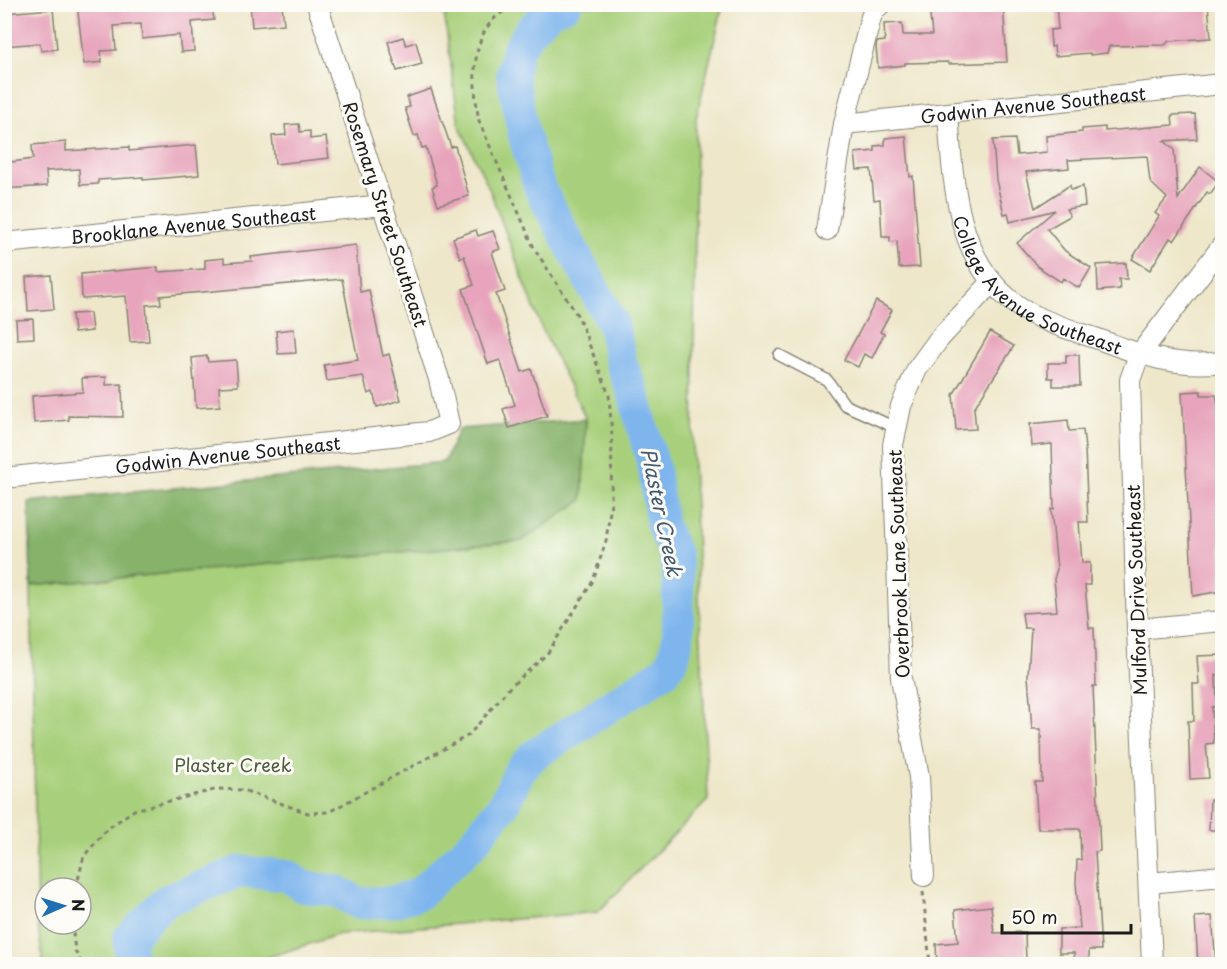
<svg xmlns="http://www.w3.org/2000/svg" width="1227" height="969" viewBox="0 0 1227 969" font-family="'Playpen Sans',sans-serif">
<rect width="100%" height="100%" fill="#fdfcf7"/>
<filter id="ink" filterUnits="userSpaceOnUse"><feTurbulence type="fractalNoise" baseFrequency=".0167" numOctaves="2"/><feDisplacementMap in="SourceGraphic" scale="12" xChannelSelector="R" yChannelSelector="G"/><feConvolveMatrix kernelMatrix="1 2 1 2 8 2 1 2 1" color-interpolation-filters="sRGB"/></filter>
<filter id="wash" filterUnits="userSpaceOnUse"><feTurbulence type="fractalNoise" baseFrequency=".008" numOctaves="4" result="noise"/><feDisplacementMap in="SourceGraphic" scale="24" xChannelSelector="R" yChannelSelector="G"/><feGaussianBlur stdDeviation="1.35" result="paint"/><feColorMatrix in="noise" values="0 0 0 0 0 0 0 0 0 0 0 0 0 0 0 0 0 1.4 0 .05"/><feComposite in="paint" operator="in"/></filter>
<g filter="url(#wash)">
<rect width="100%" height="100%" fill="#eee7ca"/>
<!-- green -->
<path fill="#a8d07b" stroke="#62764c" stroke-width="1.5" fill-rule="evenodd" d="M443,5H723L696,118L693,463L708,800L598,912L340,934L247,964H43L37,918L31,586L521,541L582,500L586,419L542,329L489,188L459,125ZM45,888H81V924H45Z"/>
<!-- forest -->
<path fill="#86b26b" stroke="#516744" stroke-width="1.5" d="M586,419L582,500L521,541L31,586L29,502L444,462L459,429Z"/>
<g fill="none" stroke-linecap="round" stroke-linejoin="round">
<!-- river -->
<path stroke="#7eb5ed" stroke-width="32" d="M131,964L129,938L165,901L241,871L288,876L303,887L337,891L358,903L391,902L419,894L473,843L504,804L520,770L534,755L665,671L674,657L678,637V583L675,554L662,525L654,469L633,392L621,362L613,324L540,189L524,136L512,74L517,51L530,30L552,10L566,4"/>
</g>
<g id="blocks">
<!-- building -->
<g fill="#e7a4bc">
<path d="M77,4L96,7L212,4L214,20L192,22L194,51L181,52L179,35L142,39L141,24L114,26L116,50L101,51L102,62L84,64Z"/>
<path d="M250,4L282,5L284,24L252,27Z"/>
<path d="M946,4H1003L1007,62L948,64V62L905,63V65L878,68L876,46L877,42L885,41L884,24L902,23L903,35H932L929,6Z"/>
<path d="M1056,4H1159V9L1208,4L1211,38L1169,41L1165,45L1109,46L1107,53L1090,55V53L1055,56L1054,46L1051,47L1050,30L1058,29Z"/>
<path d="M53,9L57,49L41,51L40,43L4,46V13Z"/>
<path d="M403,37L406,45L416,42L422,64L397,71L388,42Z"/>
<path d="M431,89L451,147L455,146L469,196L438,205L432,187L437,185L426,147L422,148L418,135L414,136L405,108L410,107L407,97Z"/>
<path d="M1195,114L1197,139L1164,141L1174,149L1178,199L1200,167L1219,182L1210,194L1207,192L1174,241L1170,238L1150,270L1132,259L1159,216L1155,213L1167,198L1150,182L1147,156L1068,160L1069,168L1026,172L1035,208L1070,185L1071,190L1083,186L1085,206L1066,209L1070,216L1047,229L1065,251L1091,268L1079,288L1063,278L1061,282L1038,267L1017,243L1055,210L1010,222L1008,213L1004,214L996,180L993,140L1015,139L1017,155L1047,152L1046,136L1082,132V129L1105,127V131L1173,125L1172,115Z"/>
<path d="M299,124L300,132L310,131V139L326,137L329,158L275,164L272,136L286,135L285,125Z"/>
<path d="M906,136L910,177L913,176L920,267L899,268L897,241L890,242V237H882L880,199L874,200L871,169L857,170L855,153L875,151V146L885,145V138Z"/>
<path d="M66,142V151L129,147V151L196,145L199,175L143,180V177L98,180V184L80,185L79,169L46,171L47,186L4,189V163L33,159L32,145Z"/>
<path d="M476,230L478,236L493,231L500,249L492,252L505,291L496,294L522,372L531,369L547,416L509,428L503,409L515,405L500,360L488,364L463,289L474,285L464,256L460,258L453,238Z"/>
<path d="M356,245L360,292L369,290L383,356L389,354L401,400L377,407L373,392L368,394L363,376L327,381L324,365L358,360L342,279L160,296L161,304L146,305L149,341L130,342L126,296L82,299L81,274L158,267V272L205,269V260L224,258V263L252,261L251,257Z"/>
<path d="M1126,263L1127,279H1119L1120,289L1098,291L1097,265Z"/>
<path d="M51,275L54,309L28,311L26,277Z"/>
<path d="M876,301L892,310L880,332L884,334L872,358L864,354L858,367L844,360Z"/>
<path d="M90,313L92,331L74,333L72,314Z"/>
<path d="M33,319L34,338L17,339L16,320Z"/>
<path d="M294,329L296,353L278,354L276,331Z"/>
<path d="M990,332L1014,346L974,408L976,429L956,430L953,395Z"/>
<path d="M1066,355H1079L1080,386H1053V378H1048V363H1066Z"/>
<path d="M207,356L208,362L236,360L238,386L219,387L220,406L196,408L192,358Z"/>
<path d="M106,377V385L122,384L123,417L68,416L69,420L34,423L32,396L83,392L82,378Z"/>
<path d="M1201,391V395H1216L1218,404L1217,467H1220L1222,572L1221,591L1193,596L1182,392Z"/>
<path d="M1068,420L1069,431L1083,430L1085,449L1088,522H1079L1082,563H1090V585H1085L1089,628H1094L1096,686H1093L1100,851L1095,852L1101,950H1089V962L1075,963L1074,953H1059V929L1080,928L1076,883L1077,860H1081L1080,829H1038L1035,782H1042L1041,729H1032L1028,676L1031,628H1024L1022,613L1057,611L1054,579L1057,569L1051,509H1054L1052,444L1032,446L1030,424Z"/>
<path d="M1222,655V675H1216L1217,706L1212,707L1214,743L1206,744L1209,778L1190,779L1188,721H1194L1193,684H1199L1197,656Z"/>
<path d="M1210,799L1222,800V830H1209Z"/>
<path d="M991,906L994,933L1025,932L1026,961L937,964L936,944L958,942L955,910Z"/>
<path d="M1212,916L1216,964H1198L1195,917Z"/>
</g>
</g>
</g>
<g filter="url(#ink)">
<use href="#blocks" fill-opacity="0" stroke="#858273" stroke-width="1.5"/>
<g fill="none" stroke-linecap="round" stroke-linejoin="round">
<!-- service casing -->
<g stroke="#858273" stroke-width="13">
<path id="service" d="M779,355L827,380L845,405L896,428"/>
</g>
<!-- minor casing -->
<g stroke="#858273" stroke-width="22">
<g id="minor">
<path id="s1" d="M948,114C953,179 955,255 1010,300C1035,320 1069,329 1098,339C1140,355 1177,368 1222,362"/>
<path id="s2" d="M844,124L1222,84"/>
<path d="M827,230L844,124L871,17L875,9L881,4"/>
<path id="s3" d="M4,243L384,205"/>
<path id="s4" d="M4,478L429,432L449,424L439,379L317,4"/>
<path d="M1137,629L1222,621"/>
<path d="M924,876L919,777L901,678L893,445L901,406L917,369L939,339L992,282"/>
<path d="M1149,883L1222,876"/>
<path d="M1152,964L1137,629L1130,380L1139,355L1222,246"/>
</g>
</g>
<!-- path -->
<g stroke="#858273" stroke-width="3" stroke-dasharray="4.5 4.5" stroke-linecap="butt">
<path d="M76,888L84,856L107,829L134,810L218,789L243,790L308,813L329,812L469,735L509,688L547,654L593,581L606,541L611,503L612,437L609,395L579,318L534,248L479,121C474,91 469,46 492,21C498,14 508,9 515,4"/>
<path d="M923,892L930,964"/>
<path d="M72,924L75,951L82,964"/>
</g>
<!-- service -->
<use href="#service" stroke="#fff" stroke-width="10"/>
<!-- minor -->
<use href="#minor" stroke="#fff" stroke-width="20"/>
</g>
</g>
<g text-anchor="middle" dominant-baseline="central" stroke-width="6" stroke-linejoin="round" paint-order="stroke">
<!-- street labels -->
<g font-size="18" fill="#1c1c1c" stroke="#fdfcf7">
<text stroke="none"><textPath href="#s2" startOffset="190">Godwin Avenue Southeast</textPath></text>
<text transform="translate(386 214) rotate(72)">Rosemary Street Southeast</text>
<text stroke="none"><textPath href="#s3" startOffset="190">Brooklane Avenue Southeast</textPath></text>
<text stroke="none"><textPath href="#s1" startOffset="213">College Avenue Southeast</textPath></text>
<text stroke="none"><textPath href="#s4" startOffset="225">Godwin Avenue Southeast</textPath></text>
<text transform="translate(898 564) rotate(-92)">Overbrook Lane Southeast</text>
<text transform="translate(1136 590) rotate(-92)">Mulford Drive Southeast</text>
</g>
<!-- park labels -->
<g font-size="18" fill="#4d5b3d" stroke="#fdfcf7">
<text x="233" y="764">Plaster Creek</text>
</g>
<!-- water labels -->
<g font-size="20" font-style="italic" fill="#435970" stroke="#fdfcf7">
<text transform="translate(662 512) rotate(78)">Plaster Creek</text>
</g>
</g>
<!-- margin -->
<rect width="1227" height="969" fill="none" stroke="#fdfcf7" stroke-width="24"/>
<!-- north arrow -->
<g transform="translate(63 906) rotate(87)"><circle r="28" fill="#fdfcf7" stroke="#a3a29f" stroke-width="1.5"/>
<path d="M0-4.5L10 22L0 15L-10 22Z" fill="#1f6fb2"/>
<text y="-9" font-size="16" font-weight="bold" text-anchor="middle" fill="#1c1c1c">N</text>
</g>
<!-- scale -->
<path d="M1002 924v9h129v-9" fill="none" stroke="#1c1c1c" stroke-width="3"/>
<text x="1011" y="924" font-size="18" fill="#1c1c1c" stroke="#fdfcf7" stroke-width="4.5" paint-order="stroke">50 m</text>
</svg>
